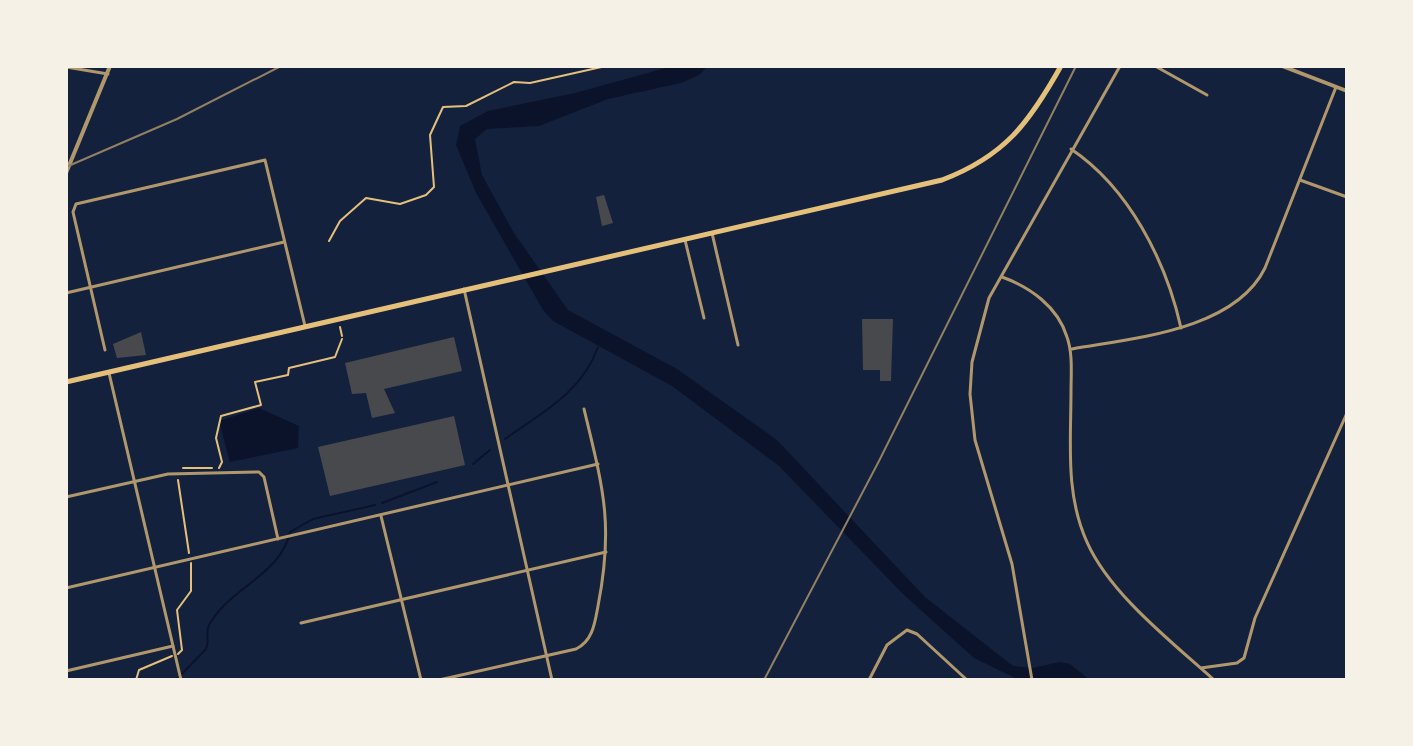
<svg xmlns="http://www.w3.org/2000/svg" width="1413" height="746" viewBox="0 0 1413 746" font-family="'Zilla Slab',serif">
<rect width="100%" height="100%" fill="#14213d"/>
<!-- water -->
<g fill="#0b132b">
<path d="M673,66H708L699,75L681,83L608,99L539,126L487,129L475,139L482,175L514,233L568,310L677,369L777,440L925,597L1013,666L1032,668L1060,662L1070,664L1090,680L1017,679L974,658L903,594L779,466L672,386L553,321L543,310L476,193L456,145L460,126L488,111L575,93Z"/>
<path d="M259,408L299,426L298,448L230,462L219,421Z"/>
</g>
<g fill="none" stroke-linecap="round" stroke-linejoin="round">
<!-- stream -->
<g stroke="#0b132b" stroke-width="2">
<path d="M505,439C543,412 582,392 598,347"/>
<path d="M473,464L490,450"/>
<path d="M382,503L437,482"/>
<path d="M176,680L206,649C210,641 205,633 209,625C230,587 281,575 290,532L313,519L375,505"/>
</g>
</g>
<!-- building -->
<g fill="#48494c">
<path d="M604,195L613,223L602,226L596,197Z"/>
<path d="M862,319H893L891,381H880V370H863Z"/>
<path d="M141,332L146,355L117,358L113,344Z"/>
<path d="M454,337L462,371L384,389L395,413L372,418L366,393L352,394L345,363Z"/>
<path d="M454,416L465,465L330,496L318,447Z"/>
</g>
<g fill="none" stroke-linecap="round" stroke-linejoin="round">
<!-- path -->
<g stroke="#e5c07b" stroke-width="2">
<path d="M329,241L340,221L366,198L400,204L426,195L434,187L430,135L443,107L466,106L514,82L530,83L606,66"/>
<path d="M340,327L342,336"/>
<path d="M183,468H212"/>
<path d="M219,468L222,462L216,438L221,416L261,405L255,382L288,375L289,368L335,357L342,339"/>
<path d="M178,480L189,553"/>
<path d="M178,654L182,650L177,610L191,591V563"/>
<path d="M136,680L139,670L172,656"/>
</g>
<!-- minor -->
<g stroke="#b1986c" stroke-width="3">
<path d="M1155,66L1207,95"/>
<path d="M66,67L108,74"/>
<path d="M1071,149C1129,188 1166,261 1181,328"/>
<path d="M1300,180L1347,197"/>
<path d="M712,233L738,345"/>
<path d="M685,240L704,318"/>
<path d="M1002,277C1030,287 1058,307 1067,337C1073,354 1071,374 1071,391C1071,442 1065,494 1087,542C1110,594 1172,642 1214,680"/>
<path d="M464,289L552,680"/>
<path d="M66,293L284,242"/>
<path d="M1072,349C1132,338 1234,331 1265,268L1336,87"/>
<path d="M105,350L73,212L76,204L265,160L305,326"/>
<path d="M109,373L181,680"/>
<path d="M66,497L168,474L259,472L264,477L278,539"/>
<path d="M381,516L421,680"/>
<path d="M66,588L598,464"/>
<path d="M301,623L606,552"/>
<path d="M1201,668L1237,663L1244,658L1255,618L1347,413"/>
<path d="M66,671L173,646"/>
<path d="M439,680L576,649C593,641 595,622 598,606C614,524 603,488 584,409"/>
<path d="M869,680L887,645L907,630L917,634L967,680"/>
<path d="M1032,680L1012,564L975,440L970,394L972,362L989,298L1120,66"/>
</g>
<!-- tertiary -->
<g stroke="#b1986c" stroke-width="4">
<path d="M1282,66L1347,91"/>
<path d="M66,173L110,66"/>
</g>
<!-- secondary -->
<path stroke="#e5c07b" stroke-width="5" d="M66,382L942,180C1005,156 1029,123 1061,66"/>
<!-- rail -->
<g stroke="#918062" stroke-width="2">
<path d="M66,167L177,119L281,66"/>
<path d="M764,680L879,461L1076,66"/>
</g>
</g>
<!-- border -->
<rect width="1413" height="746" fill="none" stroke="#f6f1e7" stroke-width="136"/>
</svg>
